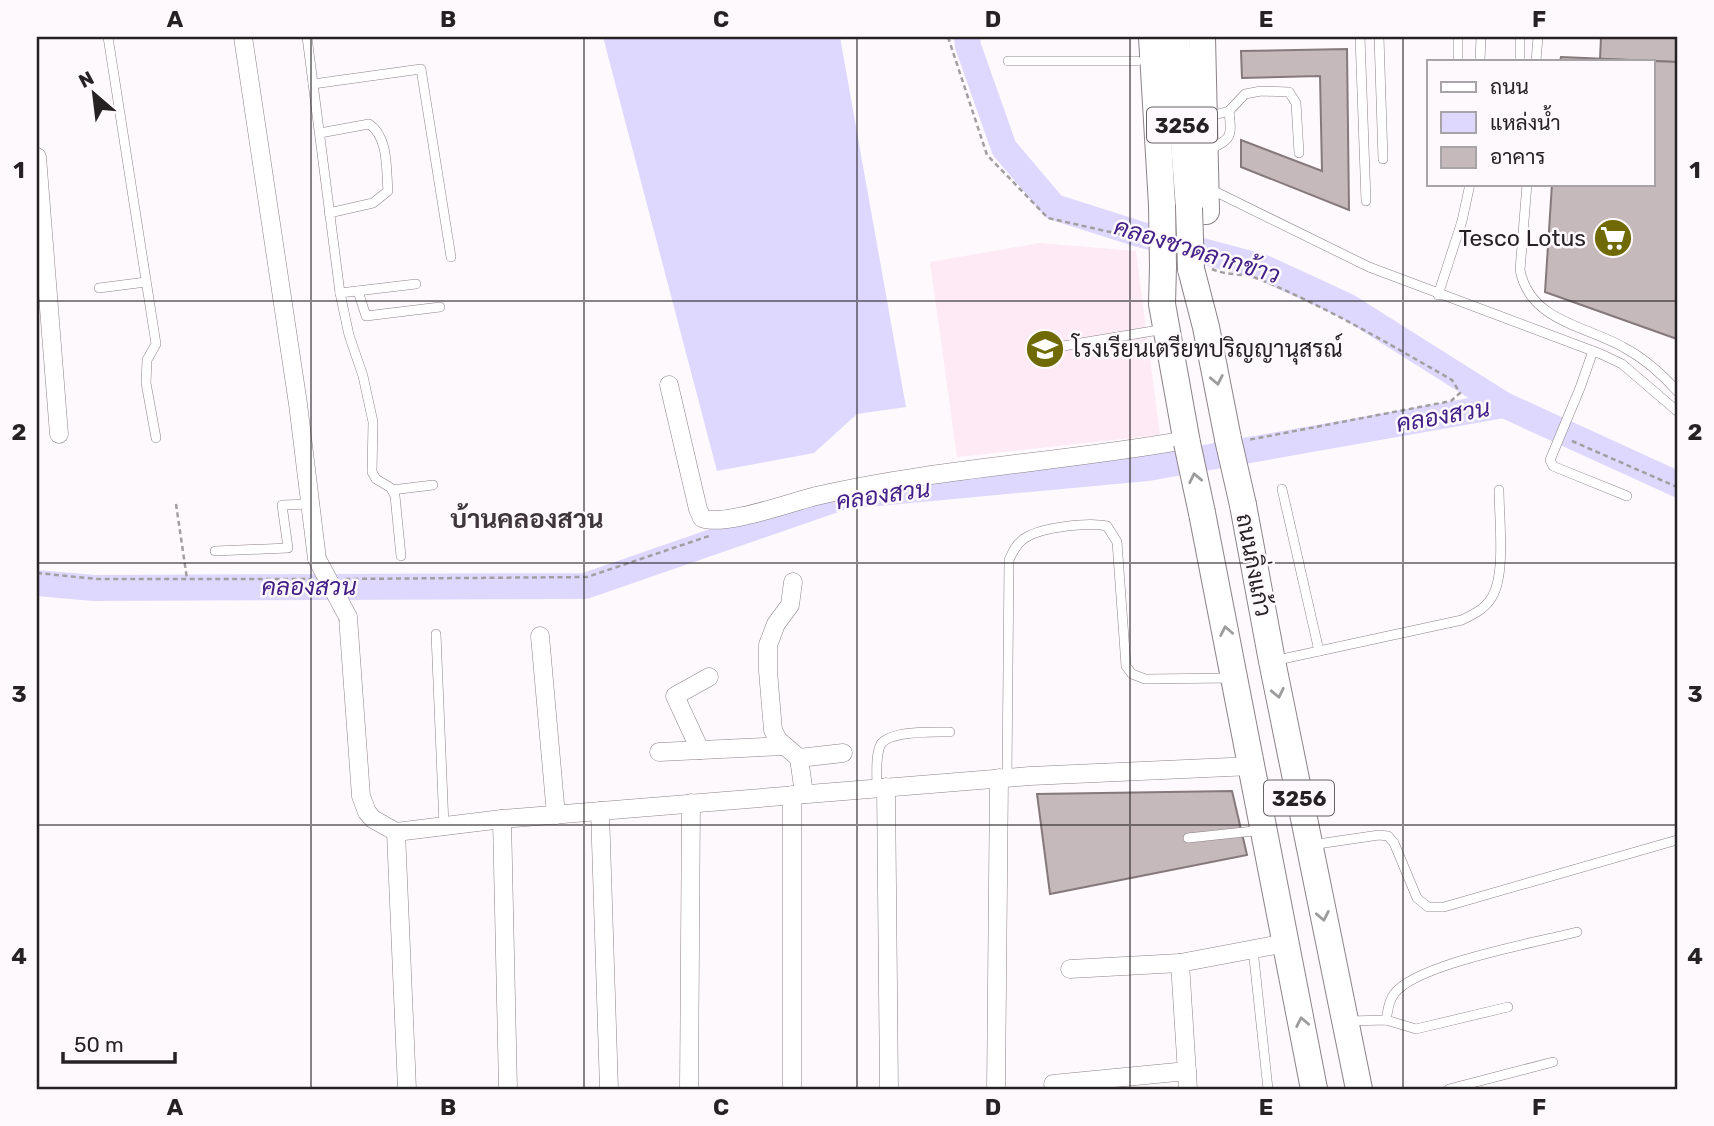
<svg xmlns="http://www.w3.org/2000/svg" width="1714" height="1126" viewBox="0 0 1714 1126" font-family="Rubik,Sarabun,sans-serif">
<rect width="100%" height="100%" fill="#fef9fc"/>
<!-- built -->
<path fill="#fdeaf5" d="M1040,243L1136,251L1160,435L957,457L930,262Z"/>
<!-- water -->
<path fill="#ded8fe" d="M603,37H840L906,407L857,414L814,453L717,471Z"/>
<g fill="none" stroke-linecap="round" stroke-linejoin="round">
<!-- river -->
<g stroke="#ded8fe" stroke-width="26">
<path d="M967,37L968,46L1004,148L1054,207L1139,234L1262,267L1347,306L1504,405L1677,484"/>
<path d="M37,583L94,588L585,586L845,496L1148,468L1504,405"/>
</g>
</g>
<!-- building -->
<g fill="#c6b9bb" stroke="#85797b" stroke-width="2">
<path d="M1601,37H1677V62L1600,59Z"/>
<path d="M1347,49L1349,210L1241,167V140L1322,171L1320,76L1242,78L1241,51Z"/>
<path d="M1561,57L1677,62V339L1545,292L1552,184H1653V61H1560Z"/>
<path d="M1232,791L1247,855L1050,894L1037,794Z"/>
</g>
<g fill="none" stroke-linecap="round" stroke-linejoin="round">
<!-- lane casing -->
<g stroke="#8c8288" stroke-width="10">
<g id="lane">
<path d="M108,37L156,344L147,360L146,383L156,438"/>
<path d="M307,37L340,293L349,335L363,376L373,422L372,472L376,479L391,488L395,496L401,556"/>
<path d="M1360,37L1366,201"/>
<path d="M1379,37L1383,159"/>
<path d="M1520,37V61"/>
<path d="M1008,61H1137"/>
<path d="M1458,61V37"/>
<path d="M1480,61L1481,37"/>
<path d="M1536,61L1538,37"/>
<path d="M313,84L421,69L451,257"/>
<path d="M1207,117L1229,111L1245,94L1261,91L1289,92L1296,103L1299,153"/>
<path d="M320,133L369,124C389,137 386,170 388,191L373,203L329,213"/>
<path d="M1208,150C1232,139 1232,137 1229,111"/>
<path d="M1527,184L1520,270C1530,321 1584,325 1623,347C1644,358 1661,373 1677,391"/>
<path d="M1208,188L1369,267L1601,354L1622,364L1677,411"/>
<path d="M99,288L146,282"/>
<path d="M358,291L366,316L440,307"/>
<path d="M340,293L416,284"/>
<path d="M1438,295L1462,221L1470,184"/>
<path d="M1051,348L1165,329"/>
<path d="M1593,351L1580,388L1550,460L1553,466L1560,469L1627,496"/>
<path d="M1282,489L1319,651"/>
<path d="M392,490L433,485"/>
<path d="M215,551L288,548L282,505L311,504"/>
<path d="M436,634L444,826"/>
<path d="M1273,661L1462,620C1474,614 1485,609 1492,597C1506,574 1499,518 1499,490"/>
<path d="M1007,777L1009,560C1013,551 1017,543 1025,538C1042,527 1089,522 1107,526L1117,542L1126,666L1132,674L1145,679L1231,678"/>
<path d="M877,788C877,776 875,755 881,744C891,730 934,732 950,732"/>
<path d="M1188,838L1263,830"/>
<path d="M1311,845L1379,835L1388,836L1394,843L1417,898L1428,907H1444L1677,840"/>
<path d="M1253,949L1268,1089"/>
<path d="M1386,1020C1388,1011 1388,1002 1394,994C1415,964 1538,942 1577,932"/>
<path d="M1350,1021L1386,1020L1416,1029L1508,1007"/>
<path d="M1449,1089L1553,1062"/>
</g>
</g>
<!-- street casing -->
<g stroke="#8c8288" stroke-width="19">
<g id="street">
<path d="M243,37L298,404L317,559"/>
<path d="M37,157L59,434"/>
<path d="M669,385L698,509L702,518C723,527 792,502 816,496C938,468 1064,462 1186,440"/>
<path d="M793,582L790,605L776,624L768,645V671L773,730L778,740L799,758L804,794"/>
<path d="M348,617L361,796L367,812L373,819L396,832L502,819L1030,776L1252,766"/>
<path d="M540,636L556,815"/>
<path d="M700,750L675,696L709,677"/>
<path d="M659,752L784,746"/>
<path d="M799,758L843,753"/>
<path d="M886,787L889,1089"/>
<path d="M792,795V1089"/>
<path d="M600,811L609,1089"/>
<path d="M502,819L508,1089"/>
<path d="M396,832L407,1089"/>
<path d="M1070,969L1180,963"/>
<path d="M1053,1084L1187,1071"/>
<path d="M689,1089L691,803"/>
<path d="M996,1089L999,778"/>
<path d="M1188,1089L1180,963L1286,943"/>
</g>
</g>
<!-- primary casing -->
<g stroke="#8c8288" stroke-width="28">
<g id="primary">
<path d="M1152,37L1162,205"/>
<path d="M1176,37L1189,208"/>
<path d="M1202,37L1206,211"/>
<path d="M1163,266L1162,304L1187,443"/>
<path d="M1191,269L1206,327L1228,439"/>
<path d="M1243,505L1272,661L1359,1089"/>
<path d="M1202,513L1314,1089"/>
</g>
</g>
<!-- path -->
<g stroke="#a39fa1" stroke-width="2.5" stroke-dasharray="5 3.5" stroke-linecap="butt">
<path d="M948,37L987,155L1048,218L1141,239"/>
<path d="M1212,269C1227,276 1244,273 1259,279C1327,307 1389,344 1452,380L1460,393L1451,401L1248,440"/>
<path d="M1572,441L1677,487"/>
<path d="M176,504L187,579"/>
<path d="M37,573L97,579H310"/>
<path d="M345,579L587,577L709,536"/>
</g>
<!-- lane -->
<use href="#lane" stroke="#fff" stroke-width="9"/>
<!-- street -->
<use href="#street" stroke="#fff" stroke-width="18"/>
<!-- primary -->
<use href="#primary" stroke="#fff" stroke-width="26"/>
<!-- street-bridge casing -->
<g stroke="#8c8288" stroke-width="19" stroke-linecap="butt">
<path id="street-bridge" d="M317,559L348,617"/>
</g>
<!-- primary-bridge casing -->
<g stroke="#8c8288" stroke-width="28" stroke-linecap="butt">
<g id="primary-bridge">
<path d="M1162,205L1163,266"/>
<path d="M1189,208L1191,269"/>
<path d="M1228,439L1243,505"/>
<path d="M1187,443L1202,513"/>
</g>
</g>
<!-- street-bridge -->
<use href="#street-bridge" stroke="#fff" stroke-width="18"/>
<!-- primary-bridge -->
<use href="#primary-bridge" stroke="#fff" stroke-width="26"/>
</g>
<!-- one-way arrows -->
<defs><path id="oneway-chevron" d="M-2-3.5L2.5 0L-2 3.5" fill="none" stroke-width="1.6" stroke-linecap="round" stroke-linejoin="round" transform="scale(1.75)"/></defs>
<g stroke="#9d9c9c">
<use href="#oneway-chevron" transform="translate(1217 380) rotate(79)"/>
<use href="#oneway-chevron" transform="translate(1195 478) rotate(-102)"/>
<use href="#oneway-chevron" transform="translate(1226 631) rotate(-101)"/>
<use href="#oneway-chevron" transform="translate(1278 693) rotate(78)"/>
<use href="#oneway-chevron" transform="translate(1323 916) rotate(79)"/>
<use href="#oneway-chevron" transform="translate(1302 1022) rotate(-101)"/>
</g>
<!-- grid -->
<path fill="none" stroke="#262224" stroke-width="2" stroke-opacity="0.55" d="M311,37V1089M584,37V1089M857,37V1089M1130,37V1089M1403,37V1089M37,301H1677M37,563H1677M37,825H1677"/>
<!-- icons -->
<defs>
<g id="supermarket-disc" transform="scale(2.0125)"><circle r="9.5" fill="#6f6a05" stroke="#fef9fc"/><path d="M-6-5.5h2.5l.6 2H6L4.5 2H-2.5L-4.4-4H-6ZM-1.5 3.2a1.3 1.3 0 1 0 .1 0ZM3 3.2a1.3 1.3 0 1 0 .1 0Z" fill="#fff"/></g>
<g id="school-disc" transform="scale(2.0125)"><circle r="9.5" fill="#6f6a05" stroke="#fef9fc"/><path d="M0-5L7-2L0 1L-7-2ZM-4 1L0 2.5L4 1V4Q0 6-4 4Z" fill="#fff"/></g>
</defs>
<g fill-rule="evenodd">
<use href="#supermarket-disc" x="1613" y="238"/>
<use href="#school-disc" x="1045" y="349"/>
</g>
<g text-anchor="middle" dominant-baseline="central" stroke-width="5" stroke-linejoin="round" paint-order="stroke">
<!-- shield labels -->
<g fill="#fef9fc" stroke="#676265" stroke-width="2">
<rect x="1147" y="107.5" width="70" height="35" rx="5"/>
<rect x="1264" y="780.5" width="70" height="35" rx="5"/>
</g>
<g font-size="21" font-weight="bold" fill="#262224">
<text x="1182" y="125">3256</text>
<text x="1299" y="798">3256</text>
</g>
<!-- poi labels -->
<g font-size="23" fill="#262224" stroke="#fef9fc" text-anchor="end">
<text x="1586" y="238">Tesco Lotus</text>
<text x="1072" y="349" text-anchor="start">โรงเรียนเตรียทปริญญานุสรณ์</text>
</g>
<!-- street labels -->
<g font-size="23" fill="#262224" stroke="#fef9fc">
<text transform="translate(1254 565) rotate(79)">ถนนกิ่งแก้ว</text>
</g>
<!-- water labels -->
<g font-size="24" font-style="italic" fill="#432087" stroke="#fef9fc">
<text transform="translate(1197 251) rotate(17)">คลองชวดลากข้าว</text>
<text transform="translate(1443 416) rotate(-10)">คลองสวน</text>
<text transform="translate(883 495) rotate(-8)">คลองสวน</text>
<text x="309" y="587">คลองสวน</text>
</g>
<!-- quarter labels -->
<g font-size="26" font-weight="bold" fill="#3e363b" stroke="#fef9fc">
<text x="527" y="519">บ้านคลองสวน</text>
</g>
</g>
<!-- border -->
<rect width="1714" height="1126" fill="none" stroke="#fef9fc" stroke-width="77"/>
<!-- legend -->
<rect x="1427" y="60" width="228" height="126" fill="#fef9fc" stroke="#a8a3a6" stroke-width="2"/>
<rect x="1441" y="82" width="35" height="10" fill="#ffffff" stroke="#a8a3a6" stroke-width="2"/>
<text x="1490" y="94" font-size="21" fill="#262224">ถนน</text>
<rect x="1441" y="112" width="35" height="21" fill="#ded8fe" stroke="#a8a3a6" stroke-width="2"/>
<text x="1490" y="130" font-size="21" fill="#262224">แหล่งน้ำ</text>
<rect x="1441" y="147" width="35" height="21" fill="#c6b9bb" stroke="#a8a3a6" stroke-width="2"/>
<text x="1490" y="164" font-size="21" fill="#262224">อาคาร</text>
<!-- north arrow -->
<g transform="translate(94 94) rotate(332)" stroke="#fef9fc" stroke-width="5" paint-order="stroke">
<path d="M0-5L12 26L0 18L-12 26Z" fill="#262224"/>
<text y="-10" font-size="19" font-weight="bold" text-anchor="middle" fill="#262224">N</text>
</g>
<!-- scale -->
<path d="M63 1052v10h112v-10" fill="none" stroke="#262224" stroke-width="3.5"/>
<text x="74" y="1052" font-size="21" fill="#262224" stroke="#fef9fc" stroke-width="5" paint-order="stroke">50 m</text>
<rect x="38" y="38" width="1638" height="1050" fill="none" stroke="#262224" stroke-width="2.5"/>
<g font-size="23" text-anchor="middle" font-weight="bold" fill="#262224">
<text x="175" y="27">A</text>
<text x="448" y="27">B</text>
<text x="721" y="27">C</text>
<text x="993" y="27">D</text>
<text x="1266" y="27">E</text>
<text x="1539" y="27">F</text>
<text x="19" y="178">1</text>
<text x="1695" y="178">1</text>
<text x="19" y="440">2</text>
<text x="1695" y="440">2</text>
<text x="19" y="702">3</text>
<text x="1695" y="702">3</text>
<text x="19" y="964">4</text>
<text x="1695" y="964">4</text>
<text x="175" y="1115">A</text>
<text x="448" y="1115">B</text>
<text x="721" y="1115">C</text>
<text x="993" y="1115">D</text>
<text x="1266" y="1115">E</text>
<text x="1539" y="1115">F</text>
</g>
</svg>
